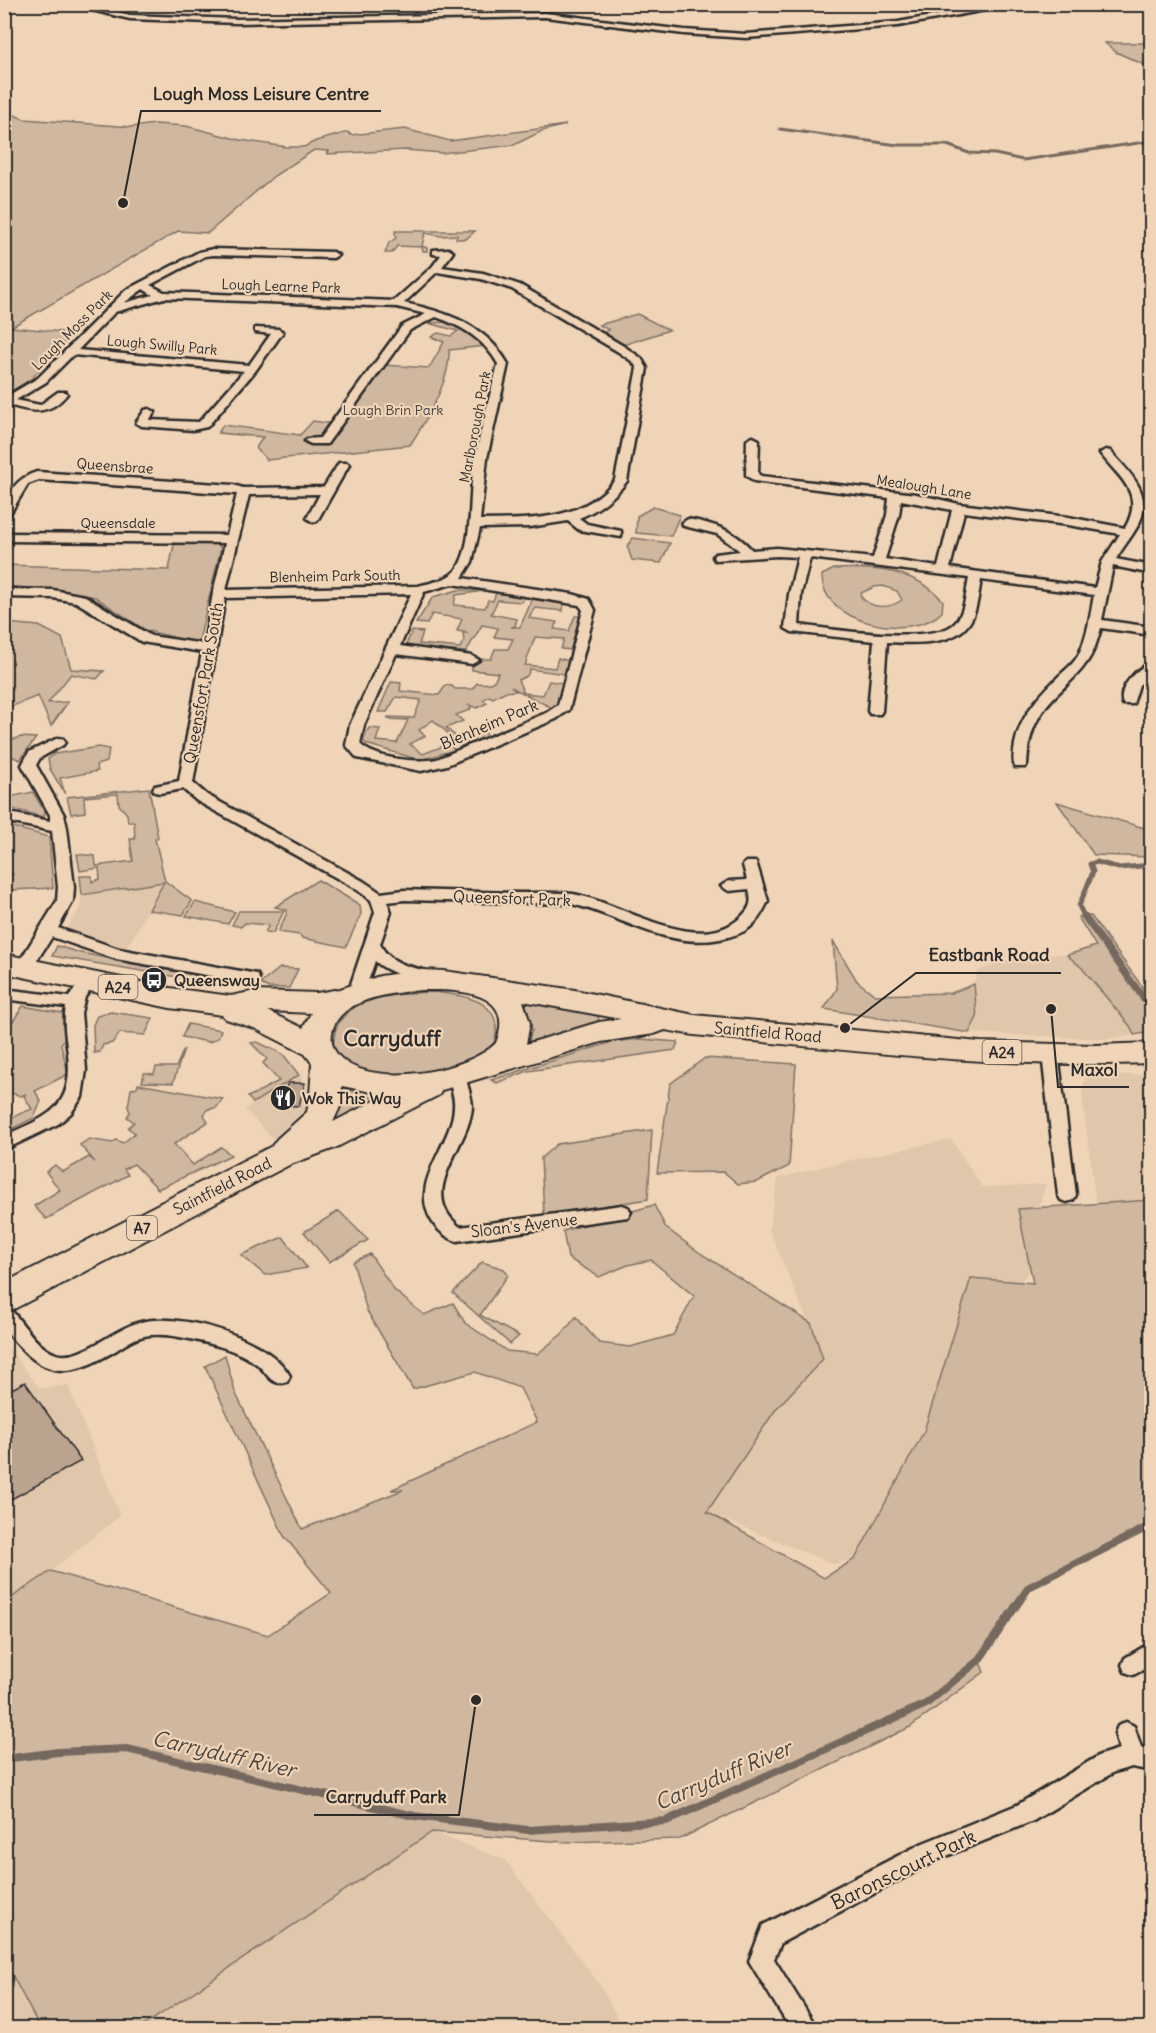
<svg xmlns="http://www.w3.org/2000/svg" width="1156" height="2033" viewBox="0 0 1156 2033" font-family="Delius,sans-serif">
<rect width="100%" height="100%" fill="#f0d4b7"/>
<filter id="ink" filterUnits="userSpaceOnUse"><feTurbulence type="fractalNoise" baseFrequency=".0167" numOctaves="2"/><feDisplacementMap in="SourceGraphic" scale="12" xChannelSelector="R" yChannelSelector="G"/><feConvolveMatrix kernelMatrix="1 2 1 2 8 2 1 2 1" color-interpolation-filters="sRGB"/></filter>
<g filter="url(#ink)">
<!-- built -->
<g fill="#e0c6ab">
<path d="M165,882L125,950L61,935L72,921L80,907L82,895Z"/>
<path d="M1050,953L1067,955L1082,968L1130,1026L1134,1035L1108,1039L969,1033L977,1017L974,984L978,971L1010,959Z"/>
<path d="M1151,1074V1200L1096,1204L1082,1096L1085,1077Z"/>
<path d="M300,1076L310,1094L309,1105L301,1120L273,1139L245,1109Z"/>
<path d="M951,1139L982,1187L1046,1184L1031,1228L1045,1248L1013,1293L975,1334L854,1559L833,1564L707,1512L776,1409L824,1360L769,1229L778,1178L847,1161Z"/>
<path d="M4,1342L40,1389L68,1385L120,1516L51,1571L5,1602Z"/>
<path d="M432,1832L505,1860L600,1985L623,2028H140Z"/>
<path d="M5,1961L40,2028H5Z"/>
</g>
<!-- green -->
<g fill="#d0b8a0" stroke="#7e7266" stroke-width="1.5" fill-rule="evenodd">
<path d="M1105,43H1146L1151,47V68L1116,52Z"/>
<path d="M5,111L24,119L132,127L155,124L186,126L240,140L287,147H304L316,141L348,132L351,135L405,129L450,141L566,125L542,131L514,145L442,153L406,150L327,154L329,151L314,150L274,176L208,233L178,231L11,327L73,333L31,379L5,395Z"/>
<path d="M395,231H475L466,239H456L457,235L441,236L425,233L422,246L427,248V251H423L422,247L397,246L392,253H385L389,243L396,238Z"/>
<path d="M637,314L669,330L623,345L602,333L609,330L599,325Z"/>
<path d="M444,322L460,329L486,346L449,350C451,380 426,421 410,445L267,460L256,448L263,437L218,433L223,425L300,435L313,421L328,423L319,437L309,439L306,444L327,446L384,365L429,368L444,342L431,337L438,333L451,336L458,331L428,323Z"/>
<path d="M653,507L680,515L671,536L636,533L637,516Z"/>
<path d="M633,538L670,543L661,563L632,560L627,546Z"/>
<path d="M174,544H216L221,547L199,641L196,643L145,630L95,597L72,592L5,586L4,565L169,570Z"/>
<path d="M834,569C873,567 916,569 943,601L942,612C912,642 821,624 822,575ZM883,586L897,591L902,600C889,609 871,609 861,597V593L874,587Z"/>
<path d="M458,590L484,591L456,595L454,605L485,608L488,600L493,601L496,593L525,596L522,602L498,600L491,614L517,619L515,626L511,627H520L533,598L564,602L563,611L535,608L529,618L557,622L554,629L569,631L575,616H581L573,650L561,649L564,639L535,637L525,665L555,668L558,658L569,661L565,674L530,669L527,676L518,680L524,693L543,695L549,681L563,683L556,710L511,687L516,691L504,692L493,698L489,696L483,700L487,703L477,708L468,705L471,707L470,710L456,715L463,721L446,728L460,740L483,731L488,736L462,746L433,720L419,730L425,736L410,744L423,754L448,744L455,750L420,760L366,744L363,740L369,728L380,729L376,741L397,743L408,720L388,719V717L414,718L421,700L396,697L387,712H378L391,682L401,683L400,691L439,695L446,685L452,686L455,689H472L477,683C489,684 494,685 498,673L472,670V665L482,659H491L495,649H508L513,639L494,637L498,628L482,625L466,652L411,648L406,645L412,631L423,632L419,644L460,648L464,641L463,633H469L457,631L462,619L432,614L427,624L416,623L433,597Z"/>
<path d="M5,623L39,626L62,638L71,669L104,671L97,679L71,674L48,703L68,702L51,726L38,696L5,709Z"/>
<path d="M21,737L36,738L20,760L5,753V742Z"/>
<path d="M99,747L109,749L107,762L96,765L98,771L60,778L65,794L50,769L48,759L54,754Z"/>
<path d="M149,788L158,838L155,839L165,881L192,901L183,915L149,910L164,882L82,895L80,876H92V882L100,879L99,868L80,871L77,854L95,856L96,866L133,861L130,839H135L134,822H128L127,814L119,805L118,794L84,797L85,812L71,814L67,797Z"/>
<path d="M33,792L45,812L44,817L5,807V798Z"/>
<path d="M1057,802L1151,830V857L1094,855Z"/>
<path d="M5,825L49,837L53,888L12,890L5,901V887L13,874L5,870Z"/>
<path d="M318,880L360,905L361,914L346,947L302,938L300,935L278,932L287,913V910L275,907Z"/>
<path d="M195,902L235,912L228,924L186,916Z"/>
<path d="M239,911H284L273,933L265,932L269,925L245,923L241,927L232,925Z"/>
<path d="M1091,916L1151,999V1032L1134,1035L1130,1026L1082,968L1067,955L1096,946L1078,917Z"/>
<path d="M833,941L857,981L875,995L951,993L974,984L977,1017L969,1033L824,1009L837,989Z"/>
<path d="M57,946L81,953L221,980L219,984L52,956Z"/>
<path d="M280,968L298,969L289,988H269L260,984Z"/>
<path d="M434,992C468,996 508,1001 493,1046C489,1049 484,1054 478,1056C464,1062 418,1076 403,1078C390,1079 356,1073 345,1065C336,1058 332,1049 334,1037C340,995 400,994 434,992Z"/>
<path d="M525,1000L536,1001L597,1015L599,1019L597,1023L527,1047L532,1030Z"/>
<path d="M23,1006L62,1013C67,1024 69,1034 61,1044L68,1074L35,1091L41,1101L34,1118L5,1132V1123L11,1121L12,1117L32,1109L24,1096L26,1094L21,1096L5,1091V1033Z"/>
<path d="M111,1012L153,1018L145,1035L120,1033L112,1043L103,1045L100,1052L94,1053L93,1025L97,1016Z"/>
<path d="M188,1024L221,1030L218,1038L209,1042L182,1037Z"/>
<path d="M640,1039L678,1042L675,1050L528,1071L497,1083L491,1080L612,1042Z"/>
<path d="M257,1042L283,1054L299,1075L253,1103L248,1097L279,1081L263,1063L267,1059L251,1043Z"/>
<path d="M184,1049L173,1083L142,1082L144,1073L154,1074L156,1067H176Z"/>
<path d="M705,1058L796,1064L789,1166L757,1182L738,1184L724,1172L657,1173L670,1084Z"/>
<path d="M138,1084L223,1099L216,1108L208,1109L204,1115L208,1122L174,1144L193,1165L221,1147L231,1155L158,1189L134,1164L124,1169L128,1175L46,1219L34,1206L60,1190L46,1172L55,1165L63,1172L89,1157L95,1162L80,1145L89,1139L112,1143L116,1140L123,1143L135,1133L128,1128L134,1122L127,1117L130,1112L128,1107L131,1089L137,1087Z"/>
<path d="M334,1085L374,1098L379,1100L321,1129Z"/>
<path d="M652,1130L648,1199L550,1215L544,1214L541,1158L557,1144Z"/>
<path d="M1151,1200V1525L1029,1587L979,1660L984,1672L910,1727L680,1839L564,1842L432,1832L140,2028H40L5,1961V1602L51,1571L268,1635L331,1593L284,1536L205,1366L225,1355L235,1392L302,1529L403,1490H391L537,1422L520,1388L475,1372L413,1389L367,1311L353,1262L370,1254L394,1290L424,1315L453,1303L465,1323L507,1351L537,1354L562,1334L576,1317L599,1343L630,1347L673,1335L694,1296L651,1260L628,1265L599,1277L568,1258L563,1231L654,1205L666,1228L700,1253L811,1323L823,1359L776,1409L707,1512L824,1578L855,1559L924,1431L971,1278L1033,1283L1018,1209Z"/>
<path d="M339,1211L368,1240L329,1262L304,1232Z"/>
<path d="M283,1237L307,1268L265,1275L241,1255Z"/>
<path d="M482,1262L504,1269L508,1275L480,1315L519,1336L510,1344L453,1293Z"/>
</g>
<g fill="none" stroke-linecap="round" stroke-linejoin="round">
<!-- stream-far3 -->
<path stroke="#74695f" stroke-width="3" d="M780,129L898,145H947L969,153L995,154L1023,160L1152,141"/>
<!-- stream-far2 -->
<path stroke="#74695f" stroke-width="5" d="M1085,918L1079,906L1093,872L1090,864L1097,862L1119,868L1152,865"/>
<!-- stream-far1 -->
<path stroke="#74695f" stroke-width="7" d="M1084,916L1152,1010"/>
<!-- stream -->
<path stroke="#74695f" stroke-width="8" d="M4,1759L58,1752L127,1749L414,1816L528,1830L666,1821L926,1704L979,1660L1029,1587L1152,1525"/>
</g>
<!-- building -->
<g fill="#baa490" stroke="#2b2b2b" stroke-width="1.5">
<path d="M288,1083H305L299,1106L278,1105Z"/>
<path d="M25,1382L81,1461L4,1503V1393Z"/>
</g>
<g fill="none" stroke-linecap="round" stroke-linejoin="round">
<!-- street casing -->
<g stroke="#2b2b2b" stroke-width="5">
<g id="street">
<path d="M66,4H82L130,15L236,19L545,13L684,30L746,34L898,22L1000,4H1019L898,26L746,38L684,34L545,17L236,23L130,19Z"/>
<path d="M213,249L333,252L338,255L333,258L213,255L205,256L150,285L164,292L394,301L432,267L441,255L433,254V250L448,249L453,252L442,267L483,273L520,285L625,347L641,358L647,368L627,481C615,497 597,511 579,518L587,524L621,531V537L579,530L568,521L530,527L480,528L472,562L462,578L572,594L589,599L595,610L569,710L556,719L447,765L421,771L357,758L346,745L350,725L411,594L225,598L193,783L207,795L363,881L381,893L404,890C442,891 480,892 518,893C536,893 556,892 573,894C621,902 698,958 741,917C751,908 752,902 749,889L729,891L721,886L729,881L747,880L743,865L746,862H756L768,901C756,927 747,933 720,939C666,949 622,916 572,904L404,900L387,902L391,912L380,944C391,967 418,968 440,974L442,978L440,982C424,986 386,972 375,961L364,993L362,997H350L348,993L375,912L371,900L353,887L197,801L183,789L160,793L155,792L153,789L155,786L179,781L202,652L142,642L76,602L53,598L4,597V589L53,590L85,596L151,636L204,644L213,593L225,543L4,541V533L227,535L237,494L39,480L28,484L8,517H4C4,496 16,478 37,472L233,485L243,488L324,487L339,463H347L349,465L317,521L313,522L307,518L320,494L249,495L226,590L418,586C430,583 448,580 456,570C473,548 469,499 473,471C479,435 489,400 498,364C484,339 462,326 436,317L410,330L327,444H311L305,441L307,439L320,438L402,326L426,314L397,307L164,298L115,312L78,350L249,365L271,334L255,332V328L278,329L283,332L256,370L207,427L193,430L142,426L136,423L145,410L149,409L155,412L149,420L199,422L244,371L73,355L46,382L16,400L40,405L58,392H66L67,394C50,415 33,413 9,405L4,406V398L38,378L126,290L199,252ZM437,272L481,279L512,289L617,351L633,362L637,368L615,480C582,522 529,519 480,520L487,458L508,364C486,325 447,312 404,303ZM143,289L153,295L124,303ZM452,584L579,605L583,610L558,705L546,713L437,759C418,763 374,759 360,744L364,725L396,654L472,664L479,660L472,656L400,646L424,592Z"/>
<path d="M753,437L759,440L758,474L761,476L916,494L959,504L1068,517L1125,528C1145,493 1120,479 1100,453L1106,450L1110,451C1130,473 1156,496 1137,527C1131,538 1122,548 1116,559L1152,566V574L1113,566L1102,620L1152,627V635L1101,628C1097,642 1093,655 1084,666C1070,685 1049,697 1038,719C1030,733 1028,748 1027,764L1025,767H1015C1012,760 1014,752 1015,744C1020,717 1038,697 1057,678C1065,670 1074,664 1079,654C1088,635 1090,615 1094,595L981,580C978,595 977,617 965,628C947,646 910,643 887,642L882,711L880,714H870L868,711L874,641L792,632L785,628L789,594L798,557L777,556L715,560L713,557L715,554L740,551L717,534L684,526L682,523L688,519C714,524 734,530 752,550L777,548L873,558L887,515L889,498L754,481L746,475L747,440ZM901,500L952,510L938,567L885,559L899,515ZM964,512L1068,525L1120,534L1102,562L1095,588L950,568ZM810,558L969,578C966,592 965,611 956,622C937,646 829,629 799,625L801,594Z"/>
<path d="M1152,663V674L1139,685L1133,704H1123C1117,688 1137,667 1152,663Z"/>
<path d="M58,738L63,739L65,742L63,745L40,758L36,765L64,815L67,828L74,887L73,901L58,928L119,949L257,974L259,978L257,982L251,983L116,959L52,937L30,971H18L16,967L57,901L58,887L52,831L4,821V812L50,821V815L22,765L29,752Z"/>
<path d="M89,976L95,977L97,981L85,997L81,1013L86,1070L82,1097L71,1113L58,1124L4,1150V1136C48,1116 74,1109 68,1054C66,1038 63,1023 66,1007L4,999V989L69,997L83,977Z"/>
<path d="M1050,1048L1056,1050L1058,1054L1076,1195L1073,1200L1067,1202L1061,1200L1058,1195L1042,1054L1044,1050Z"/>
<path d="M456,1069L462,1071L465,1075C467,1085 472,1097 472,1107C469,1148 415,1192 460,1227L622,1205L628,1207L631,1212L628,1217L457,1241C447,1238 437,1230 432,1221C408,1182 452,1146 454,1107C455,1096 450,1085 447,1075L450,1071Z"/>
<path d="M4,1308L11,1310C24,1324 40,1353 61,1355C85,1358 116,1327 141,1322C181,1312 270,1338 290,1376L287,1382C272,1387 268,1374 258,1365C239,1350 213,1344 190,1339C175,1336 159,1333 144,1336C134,1338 124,1345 115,1351C82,1370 55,1382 24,1351C8,1335 4,1330 4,1308Z"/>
<path d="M1152,1642V1665L1133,1675L1125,1672L1122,1665L1125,1658Z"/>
<path d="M1126,1722L1134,1726L1141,1747L1152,1749V1771L1132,1767L1114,1772L1033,1821L939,1859L781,1943L774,1959L817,2028H790L749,1961L763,1925L923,1843L1017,1805L1100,1755L1119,1749L1115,1733L1118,1726Z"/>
</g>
</g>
<!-- highway casing -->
<g stroke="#2b2b2b" stroke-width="4">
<path id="highway" d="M4,954L170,988L231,996L255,991L317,993L340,989L380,976L421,970L444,971L575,990L694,1015L980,1042L1095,1045L1152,1043V1063C998,1069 847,1050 694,1035L665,1030L654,1034L601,1042L442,1090L439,1095L335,1148L291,1164L16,1308L4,1312V1283L272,1146L277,1139L307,1112L310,1096L312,1063L305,1054L254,1028L226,1019L222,1015L170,1008L4,973ZM421,990C456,990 517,989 496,1043C467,1072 378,1087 344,1061C335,1054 330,1045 332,1033C338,998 393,993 421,990ZM523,1001L621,1019L599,1022L526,1044L530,1023ZM267,1011L311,1013L303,1028ZM342,1086L386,1095L333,1122L341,1105Z"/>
</g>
<!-- street -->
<use href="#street" fill="#f0d4b7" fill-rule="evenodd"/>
<!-- highway -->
<use href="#highway" fill="#f0d4b7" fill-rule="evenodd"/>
</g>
</g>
<!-- icons -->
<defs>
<g id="bus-disc" transform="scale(1.35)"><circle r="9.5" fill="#2b2b2b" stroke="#f0d4b7"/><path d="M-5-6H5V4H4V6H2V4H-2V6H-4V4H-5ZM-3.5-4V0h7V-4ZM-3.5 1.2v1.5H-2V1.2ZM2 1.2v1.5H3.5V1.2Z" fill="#fff"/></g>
<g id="restaurant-disc" transform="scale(1.35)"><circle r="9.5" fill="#2b2b2b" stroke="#f0d4b7"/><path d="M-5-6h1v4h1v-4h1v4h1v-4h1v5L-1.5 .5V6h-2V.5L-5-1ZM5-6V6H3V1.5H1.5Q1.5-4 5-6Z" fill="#fff"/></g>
</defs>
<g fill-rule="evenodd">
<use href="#bus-disc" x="154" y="980"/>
<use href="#restaurant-disc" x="283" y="1098"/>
</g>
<g text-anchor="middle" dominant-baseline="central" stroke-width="4.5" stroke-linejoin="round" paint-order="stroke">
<!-- far-street labels -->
<g font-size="14" fill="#2b2b2b" stroke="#f0d4b7">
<text transform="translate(281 286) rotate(2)">Lough Learne Park</text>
<text transform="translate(72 330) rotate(-45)">Lough Moss Park</text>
<text transform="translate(162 345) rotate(5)">Lough Swilly Park</text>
<text transform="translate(475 427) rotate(-79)">Marlborough Park</text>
<text transform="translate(115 466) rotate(4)">Queensbrae</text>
<text transform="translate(924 487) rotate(9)">Mealough Lane</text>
<text x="118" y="523">Queensdale</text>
<text transform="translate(335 576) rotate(-1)">Blenheim Park South</text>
</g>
<!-- far-park labels -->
<g font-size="14" fill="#44403d" stroke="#f0d4b7">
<text x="393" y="410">Lough Brin Park</text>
</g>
<!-- shield labels -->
<g fill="#f0d4b7" stroke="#665e55" stroke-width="1.5">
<rect x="98.5" y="975" width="39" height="24" rx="4.5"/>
<rect x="982.5" y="1040" width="39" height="24" rx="4.5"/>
<rect x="127" y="1216" width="30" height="24" rx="4.5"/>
</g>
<g font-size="15" font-weight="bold" fill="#2b2b2b">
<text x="118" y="987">A24</text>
<text x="1002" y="1052">A24</text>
<text x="142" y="1228">A7</text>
</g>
<!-- street labels -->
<g font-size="16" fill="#2b2b2b" stroke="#f0d4b7">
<text transform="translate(203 683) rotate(-80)">Queensfort Park South</text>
<text transform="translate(489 724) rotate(-23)">Blenheim Park</text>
<text transform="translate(512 898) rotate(2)">Queensfort Park</text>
<text transform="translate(768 1032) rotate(5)">Saintfield Road</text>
<text transform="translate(222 1186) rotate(-27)">Saintfield Road</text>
<text transform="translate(524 1225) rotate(-7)">Sloan's Avenue</text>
</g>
<!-- poi labels -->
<g font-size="16" font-weight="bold" fill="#2b2b2b" stroke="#f0d4b7" text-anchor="start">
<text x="174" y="980">Queensway</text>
<text x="302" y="1098">Wok This Way</text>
</g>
<!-- near-street labels -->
<g font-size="20" fill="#2b2b2b" stroke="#f0d4b7">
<text transform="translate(903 1869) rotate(-26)">Baronscourt Park</text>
</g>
<!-- near-water labels -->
<g font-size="21" font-style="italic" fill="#494540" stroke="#f0d4b7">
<text transform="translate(224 1754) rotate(13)">Carryduff River</text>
<text transform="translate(723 1775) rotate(-23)">Carryduff River</text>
</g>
<!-- district labels -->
<g font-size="22" font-weight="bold" fill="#2b2b2b" stroke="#f0d4b7">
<text x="392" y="1038">Carryduff</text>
</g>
</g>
<!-- callouts -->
<path fill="none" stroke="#2b2b2b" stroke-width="2" d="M123 203L141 111H381M845 1028L916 973H1061M1051 1009L1058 1087H1129M476 1700L459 1815H314"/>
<g fill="#2b2b2b" stroke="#f0d4b7" stroke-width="2">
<circle cx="123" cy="203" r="6"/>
<circle cx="845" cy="1028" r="6"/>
<circle cx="1051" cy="1009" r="6"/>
<circle cx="476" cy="1700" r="6"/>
</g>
<g font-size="18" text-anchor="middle" font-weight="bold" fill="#2b2b2b" stroke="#f0d4b7" stroke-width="4.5" stroke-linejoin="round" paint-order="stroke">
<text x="261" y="100">Lough Moss Leisure Centre</text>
<text x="989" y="961">Eastbank Road</text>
<text x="1094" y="1076">Maxol</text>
<text x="386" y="1803">Carryduff Park</text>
</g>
<!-- margin -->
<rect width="1156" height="2033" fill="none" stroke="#f0d4b7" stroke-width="24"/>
<rect x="12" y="12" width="1132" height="2009" fill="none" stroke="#2b2b2b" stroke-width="2" filter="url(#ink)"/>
</svg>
